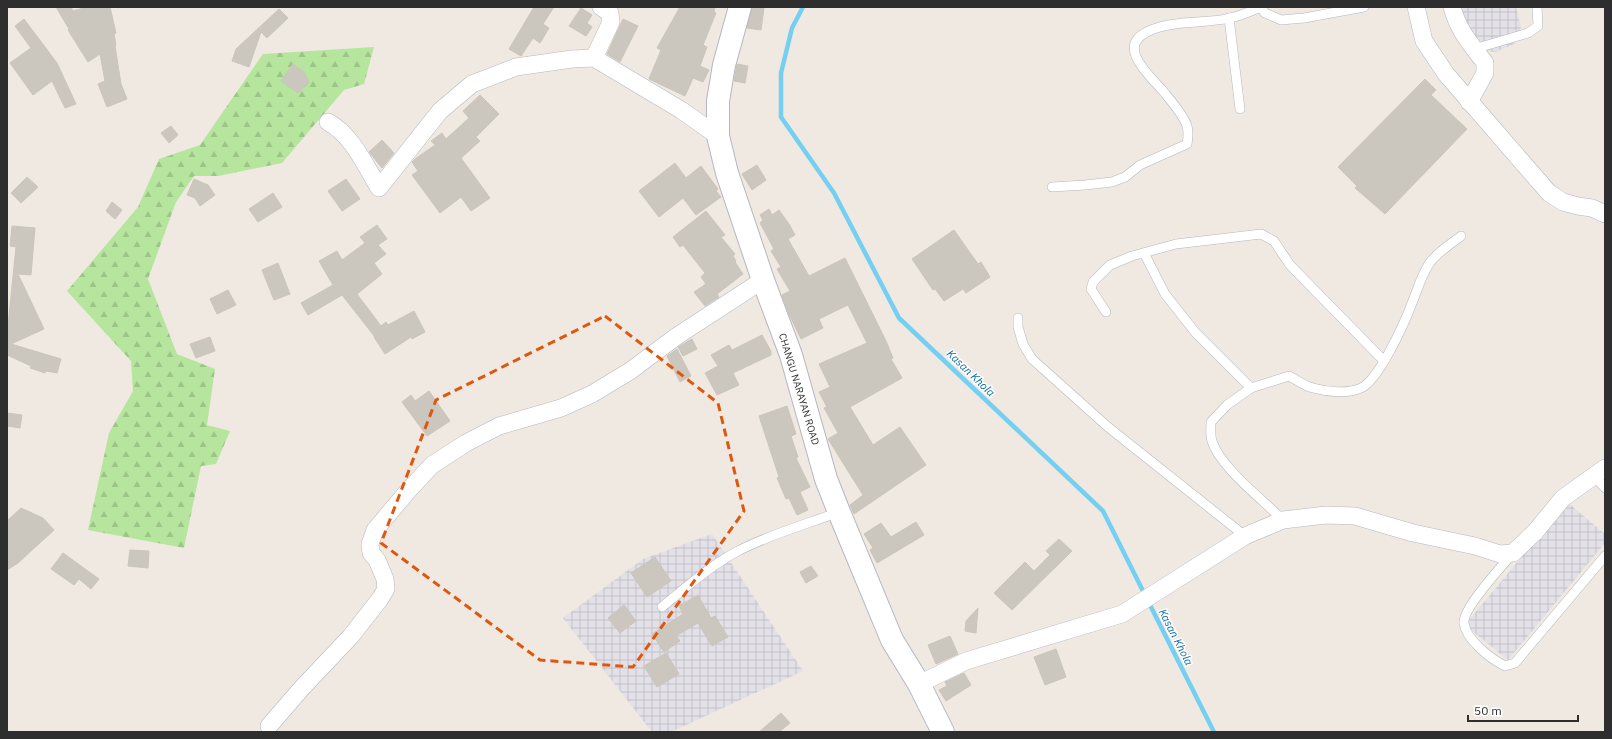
<svg xmlns="http://www.w3.org/2000/svg" width="1612" height="739" viewBox="0 0 1612 739" font-family="'IBM Plex Sans',sans-serif">
<defs>
<pattern id="industrial-grid" width="8" height="8" patternUnits="userSpaceOnUse"><rect width="8" height="8" fill="#e3e1e8"/><path d="M0 4h8M4 0v8" fill="none" stroke="#c3c1c7"/></pattern>
<pattern id="forest-firs" width="22" height="20" patternUnits="userSpaceOnUse"><rect width="22" height="20" fill="#b6e59e"/><path d="M5 1l3.5 6h-7zM16 11l3.5 6h-7z" fill="#9dc588"/></pattern>
</defs>
<rect width="100%" height="100%" fill="#efe9e1"/>
<!-- industrial -->
<g fill="url(#industrial-grid)">
<path d="M1459,7H1516L1521,27L1514,44L1496,52L1481,50Z"/>
<path d="M1567,502L1605,534V543L1508,660L1465,625Z"/>
<path d="M712,534L803,671L671,732H652L563,618L643,559Z"/>
</g>
<!-- forest -->
<path fill="url(#forest-firs)" d="M374,47L364,84L344,90L282,163L218,176H194L176,202L148,279L177,354L215,369L207,425L230,431L216,464L201,466L184,548L88,530L109,433L133,391L131,361L67,291L138,207L159,159L200,145L263,54Z"/>
<g fill="none" stroke-linecap="round" stroke-linejoin="round">
<!-- stream -->
<g stroke="#75cff0" stroke-width="4.5">
<path d="M803,7L792,28L781,73V117L834,193L899,318L1103,511L1145,595"/>
<path d="M1148,601L1214,732"/>
</g>
</g>
<!-- building -->
<g fill="#cbc7bf" stroke="#cbc5ba">
<path d="M56,7H71L73,11L87,7H110L116,33L114,34L116,45L115,46L121,84L127,99L107,107L98,84L105,81L100,54L88,62L68,30L69,29Z"/>
<path d="M534,7H554L543,24L549,28L540,43L533,38L521,56L509,49Z"/>
<path d="M680,7H715L714,12L716,13L703,45L707,47L700,66L709,70L703,82L693,78L685,96L649,79L661,50L657,48Z"/>
<path d="M752,7L764,8L761,30L747,28Z"/>
<path d="M581,8L592,15L587,23L592,27L586,36L569,26Z"/>
<path d="M279,9L288,18L267,38L261,32L249,67L232,61L236,49Z"/>
<path d="M24,19L57,63L76,104L65,108L52,81L33,95L10,63L31,48L15,26Z"/>
<path d="M623,19L638,26L620,62L607,54Z"/>
<path d="M293,64L305,73L309,83L298,93L281,81Z"/>
<path d="M737,64L748,66L745,83L734,81Z"/>
<path d="M1425,79L1436,90L1431,95L1467,129L1385,214L1355,188L1357,186L1338,167Z"/>
<path d="M480,95L499,114L476,137L480,141L461,158L490,198L471,211L461,197L440,213L412,175L418,171L412,162L415,159L435,145L431,141L442,133L446,139L469,118L463,111Z"/>
<path d="M171,126L178,135L169,143L161,133Z"/>
<path d="M382,140L394,153L382,168L369,152Z"/>
<path d="M675,163L686,178L701,166L718,189L716,191L721,197L696,215L683,198L659,217L639,191Z"/>
<path d="M757,165L766,180L752,190L742,174Z"/>
<path d="M27,177L38,187L21,203L11,193Z"/>
<path d="M194,179L208,185L215,195L200,206L195,198L187,195Z"/>
<path d="M346,179L360,199L342,211L328,191Z"/>
<path d="M273,193L282,207L258,222L249,209Z"/>
<path d="M112,202L122,210L115,219L106,211Z"/>
<path d="M769,209L772,215L779,210L789,224L795,235L788,239L809,276L845,258L886,341L893,358L891,359L902,378L850,407L873,445L900,427L926,465L854,514L850,505L863,495L828,439L838,433L824,408L827,407L819,392L830,387L819,364L867,343L848,305L819,319L823,328L801,339L789,314L782,295L790,291L777,269L781,267L771,251L774,249L760,223L763,220L760,215Z"/>
<path d="M706,211L725,235L721,237L735,254L733,256L736,261L735,262L743,274L717,294L719,297L705,306L694,292L706,284L701,277L705,273L683,245L680,247L673,237Z"/>
<path d="M377,225L387,239L378,245L386,254L374,263L382,274L357,294L381,326L386,322L388,325L414,311L425,332L412,339L411,337L385,354L374,337H375L342,295L308,315L301,303L333,285L319,261L337,251L342,260L365,243L360,237Z"/>
<path d="M12,226L35,228L31,275L18,274L44,329L11,344L61,359L57,373L46,371L45,373L30,368L31,366L7,355V335L16,247L10,246Z"/>
<path d="M954,230L978,264L981,262L990,277L966,293L963,289L944,301L935,289L933,290L912,259Z"/>
<path d="M278,263L290,294L274,300L262,270Z"/>
<path d="M228,290L236,305L217,314L210,299Z"/>
<path d="M762,335L771,351V355L733,373L739,385L717,395L705,373L718,366L711,355L729,345L732,350Z"/>
<path d="M210,337L215,351L196,358L190,344Z"/>
<path d="M692,339L697,349L683,356L678,347Z"/>
<path d="M677,349L691,376L680,382L667,356Z"/>
<path d="M429,391L450,421L427,436L402,402L411,395L415,401Z"/>
<path d="M787,406L796,434L791,436L798,457L796,458L810,487L800,492L808,510L797,515L789,498L786,499L777,478L779,477L759,416Z"/>
<path d="M7,413L22,415L20,428L7,426Z"/>
<path d="M21,508L43,518L54,530L18,563L7,570V521Z"/>
<path d="M916,522L924,535L877,563L870,550L873,548L864,534L881,523L891,537Z"/>
<path d="M1059,539L1072,551L1012,610L994,593L1025,562L1034,571L1050,555L1046,551Z"/>
<path d="M130,550L149,551L148,568L128,566Z"/>
<path d="M63,553L99,579L91,589L79,579L74,585L51,569Z"/>
<path d="M655,557L671,581L647,597L631,573Z"/>
<path d="M811,566L818,576L806,583L800,572Z"/>
<path d="M698,595L711,618L715,616L728,637L712,646L698,623L676,636L680,641L664,652L652,634L683,614L679,606Z"/>
<path d="M624,605L636,621L620,633L608,618Z"/>
<path d="M978,608L976,633L965,631L966,621Z"/>
<path d="M950,636L958,654L936,664L928,645Z"/>
<path d="M1056,649L1066,677L1045,685L1034,657Z"/>
<path d="M666,653L679,674L657,687L644,666Z"/>
<path d="M964,673L971,685L946,701L939,690L947,686L945,682Z"/>
<path d="M781,713L790,723L779,732H759Z"/>
</g>
<g fill="none" stroke-linecap="round" stroke-linejoin="round">
<!-- service casing -->
<g stroke="#b4b7c1" stroke-width="10">
<g id="service">
<path d="M1261,7L1265,13L1281,20L1304,18L1364,7"/>
<path d="M1229,18L1240,109"/>
<path d="M1474,49L1528,33L1538,26L1537,7"/>
<path d="M1052,187L1085,185L1112,182L1125,177L1140,165L1187,144C1188,138 1189,133 1187,126C1183,114 1171,101 1163,91C1148,74 1114,45 1151,30C1175,20 1206,24 1230,18C1240,16 1251,11 1261,7"/>
<path d="M1144,253L1165,294L1195,332L1251,388"/>
<path d="M1106,312L1091,289L1093,282L1110,265L1132,256L1176,244L1261,234L1274,241L1290,265L1384,361"/>
<path d="M1018,318V327L1023,344L1032,359L1108,427L1245,536"/>
<path d="M1594,476L1605,488"/>
<path d="M1283,520C1263,500 1220,467 1212,441C1210,435 1211,428 1211,422L1227,405L1251,388L1289,376C1297,380 1304,386 1313,388C1327,392 1348,394 1361,388C1379,380 1405,322 1412,303C1418,289 1421,276 1429,264C1435,254 1452,243 1461,236"/>
<path d="M1513,553C1502,566 1462,609 1464,623C1466,640 1491,659 1505,666L1515,663L1605,556"/>
<path d="M662,607C685,588 709,567 736,552C768,535 804,525 839,512"/>
</g>
</g>
<!-- minor casing -->
<g stroke="#b4b7c1" stroke-width="18">
<g id="minor">
<path d="M1416,7L1424,41L1446,74L1549,193L1563,202L1578,206L1592,208L1605,214"/>
<path d="M1452,7C1459,32 1470,43 1485,63V73L1469,102"/>
<path d="M594,58L611,22L610,13L601,7"/>
<path d="M328,122C352,135 365,165 379,188L440,111L472,84L516,67L572,59L594,58L681,110L718,136"/>
<path d="M919,684L966,661L1122,614L1245,536L1283,520L1326,515L1355,516L1413,533L1475,546L1500,554L1513,553L1535,532L1563,498L1605,468"/>
<path d="M269,726L301,689L351,636L380,599L386,589L385,579L377,560L371,553L370,544L375,530L407,492L432,465L466,443L499,426L561,408L592,394L630,371L677,336L763,280"/>
</g>
</g>
<!-- secondary casing -->
<g stroke="#b4b7c1" stroke-width="24">
<path id="secondary" d="M740,7L724,65L718,101V136L727,173L763,280L791,355L826,479L839,512L892,640L919,684L943,732"/>
</g>
<!-- service -->
<use href="#service" stroke="#fff" stroke-width="9"/>
<!-- minor -->
<use href="#minor" stroke="#fff" stroke-width="17"/>
<!-- secondary -->
<use href="#secondary" stroke="#fff" stroke-width="22"/>
</g>
<!-- marked area -->
<path fill="none" stroke="#df570e" stroke-width="3" stroke-dasharray="8 5" stroke-linejoin="round" d="M605,316L718,403L744,511L633,667L540,660L381,543L436,400Z"/>
<g text-anchor="middle" dominant-baseline="central" stroke-width="3" stroke-linejoin="round" paint-order="stroke">
<!-- street labels -->
<g font-size="10" fill="#2e2e2e" stroke="#fff">
<text transform="translate(799 389) rotate(73)">CHANGU NARAYAN ROAD</text>
</g>
<!-- water labels -->
<g font-size="11" font-style="italic" fill="#0d6fa3" stroke="#fff">
<text transform="translate(971 373) rotate(44)">Kasan Khola</text>
<text transform="translate(1176 637) rotate(63)">Kasan Khola</text>
</g>
</g>
<!-- border -->
<rect width="1612" height="739" fill="none" stroke="#2e2e2e" stroke-width="16"/>
<!-- scale -->
<path d="M1468 715v6h110v-6" fill="none" stroke="#2e2e2e" stroke-width="2"/>
<text x="1474" y="715" font-size="12" fill="#2e2e2e" stroke="#ffffff" stroke-width="3" paint-order="stroke">50 m</text>
</svg>
